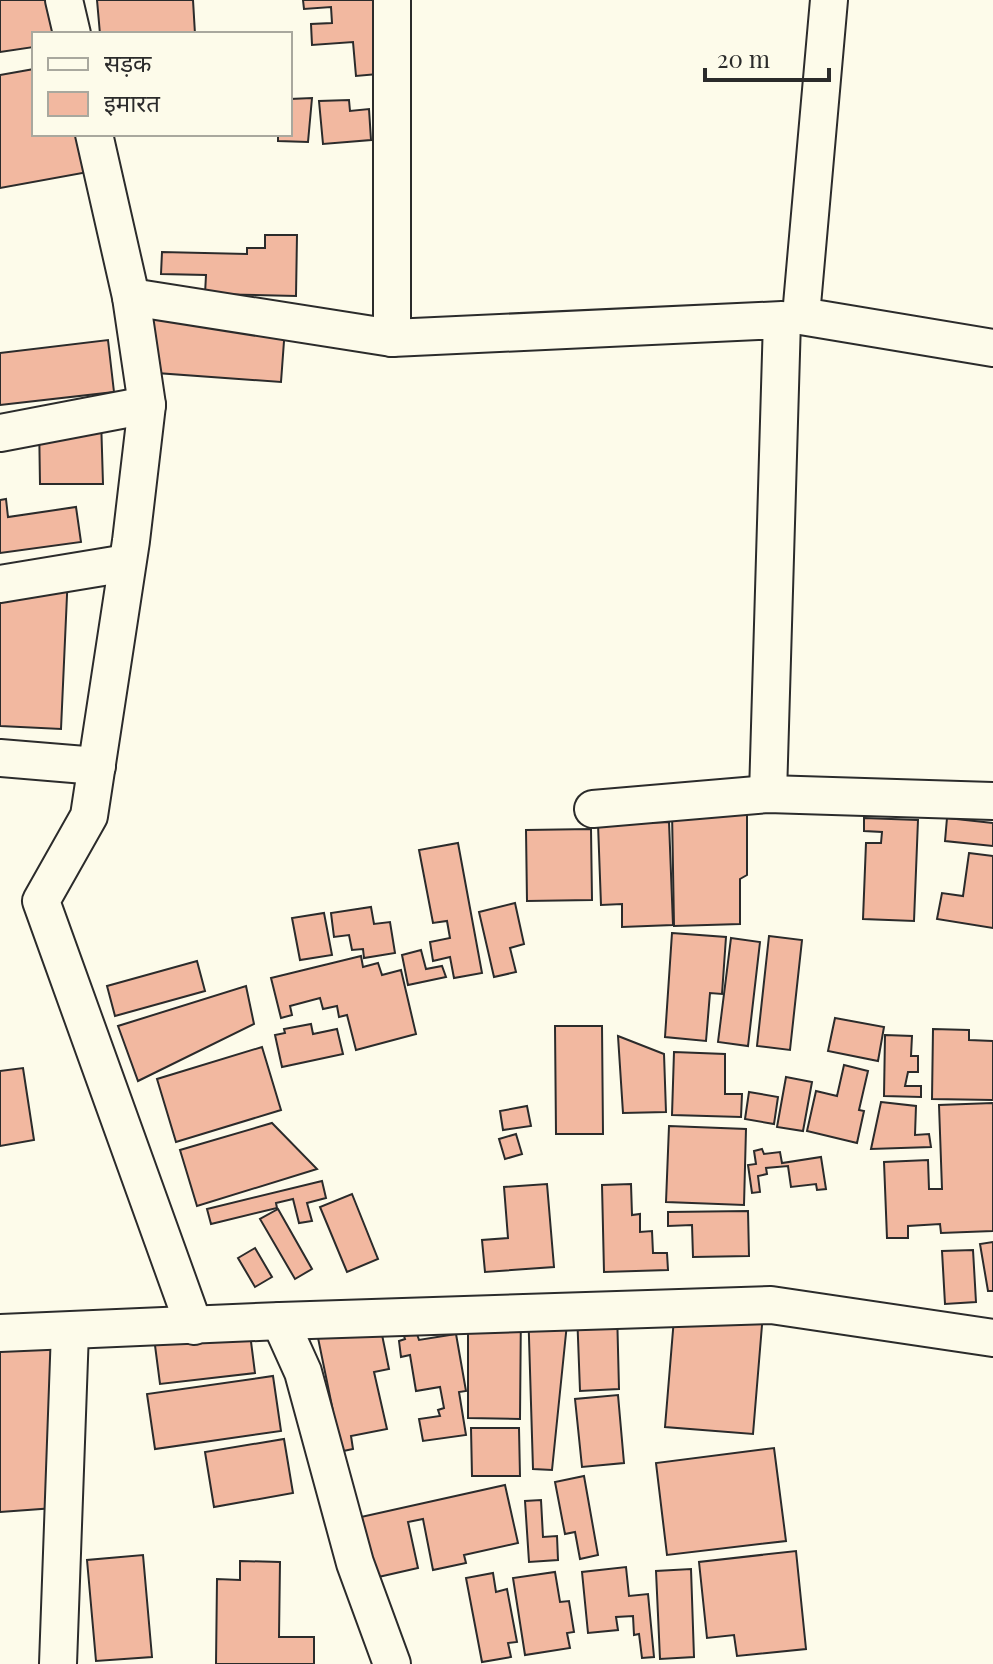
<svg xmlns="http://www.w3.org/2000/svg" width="993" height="1664" viewBox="0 0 993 1664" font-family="'Playfair Display','Noto Sans Devanagari',serif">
<rect width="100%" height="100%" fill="#fdfbea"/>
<!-- building -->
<g fill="#f2b8a0" stroke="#2b2b2b" stroke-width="2">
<path d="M0,0H48L53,34H34V47L0,52Z"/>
<path d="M97,0H193L195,34H100Z"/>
<path d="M303,0H383L389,73L356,76L353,42L312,45L311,24L332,23L331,7L304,9Z"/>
<path d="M34,69V134H81L88,172L0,188V75Z"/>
<path d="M312,98L308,142L278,141V134H290V99Z"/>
<path d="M349,100L350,111L369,109L371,140L323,144L319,101Z"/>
<path d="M265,235H297L296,296L205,294L206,275L161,274L162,252L247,254V248H265Z"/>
<path d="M148,304L286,314L281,382L143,372Z"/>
<path d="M108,340L114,392L0,405V353Z"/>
<path d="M101,418L103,484H40L39,419Z"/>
<path d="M6,499L8,517L76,507L81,542L0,553V500Z"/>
<path d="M0,573H68L61,729L0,726Z"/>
<path d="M747,809V875L740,879V924L674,926L672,811Z"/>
<path d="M864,818L918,820L914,921L863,919L866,843H881L882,832L864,831Z"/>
<path d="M947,818L993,823V846L945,841Z"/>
<path d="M669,822L673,925L622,927V904L601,905L598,824Z"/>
<path d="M591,829L592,900L527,901L526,830Z"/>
<path d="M458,843L482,973L454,978L450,957L433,961L430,942L450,938L447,921L433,923L419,850Z"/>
<path d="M969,853L993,856V928L937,919L942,893L963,896Z"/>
<path d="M515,903L524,944L510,948L516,972L494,977L479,912Z"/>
<path d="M371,907L374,924L390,922L395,953L364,958L363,949L352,950L349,935L334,937L331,913Z"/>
<path d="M324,913L332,955L300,960L292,918Z"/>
<path d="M672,933L726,937L722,994L710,993L706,1041L665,1037Z"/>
<path d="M769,936L802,940L790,1050L757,1046Z"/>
<path d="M731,938L760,942L748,1046L718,1042Z"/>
<path d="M421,950L426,969L442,966L446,977L408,985L402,955Z"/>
<path d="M361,956L363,967L378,963L382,975L401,970L416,1034L356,1050L347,1015L339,1017L337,1006L323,1009L320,998L290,1006L292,1015L281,1018L271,978Z"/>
<path d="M197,961L205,991L115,1016L107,986Z"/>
<path d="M246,986L254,1024L138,1081L118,1026Z"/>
<path d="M835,1018L884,1027L878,1061L828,1051Z"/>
<path d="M311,1024L313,1034L337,1029L343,1054L282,1067L275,1035L285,1033L284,1029Z"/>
<path d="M555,1026H602L603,1134H556Z"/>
<path d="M933,1029L969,1030V1040L993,1041V1100L932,1099Z"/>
<path d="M885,1035L912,1036L911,1056H918V1072H908L905,1086H921V1097L884,1096Z"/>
<path d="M618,1036L664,1054L666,1112L623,1113Z"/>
<path d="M262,1047L281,1110L176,1142L157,1079Z"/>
<path d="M674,1052L725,1054V1094H742L741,1117L672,1115Z"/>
<path d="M844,1065L868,1071L859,1110L864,1111L857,1143L807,1131L816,1091L837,1096Z"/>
<path d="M23,1068L34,1140L0,1146V1071Z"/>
<path d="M786,1077L812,1082L803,1131L777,1127Z"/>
<path d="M749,1092L778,1097L774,1124L745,1119Z"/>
<path d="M881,1102L916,1106L915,1135L929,1134L931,1147L871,1149Z"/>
<path d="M993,1103V1231L941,1233L940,1224L908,1226V1238H887L884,1162L928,1160L929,1189H942L939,1105Z"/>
<path d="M527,1106L531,1126L503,1130L500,1111Z"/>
<path d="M272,1123L317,1169L197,1206L180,1150Z"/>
<path d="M669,1126L746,1129L744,1205L666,1202Z"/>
<path d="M516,1134L522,1154L505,1159L499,1139Z"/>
<path d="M762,1149L764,1154L780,1152L782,1163L821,1157L826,1189L817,1190L816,1184L791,1187L788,1166L766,1168L767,1174L758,1176L760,1192L752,1193L748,1165L756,1164L754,1151Z"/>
<path d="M322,1181L326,1198L307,1203L312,1221L299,1223L293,1199L276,1203L277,1208L211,1224L207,1209Z"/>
<path d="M547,1184L554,1267L485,1272L482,1240L508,1238L504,1187Z"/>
<path d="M631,1184L632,1215L640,1214V1232L652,1231L653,1253H667L668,1270L604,1272L602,1185Z"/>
<path d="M352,1194L378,1259L347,1272L320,1207Z"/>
<path d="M278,1209L312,1269L295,1279L260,1219Z"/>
<path d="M748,1211L749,1256L693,1257L692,1225L668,1226V1212Z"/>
<path d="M993,1242V1291H988L980,1244Z"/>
<path d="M255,1248L272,1277L255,1287L238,1258Z"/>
<path d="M973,1250L976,1302L945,1304L942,1251Z"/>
<path d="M569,1304L552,1470L533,1469L528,1305Z"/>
<path d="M468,1305H521L520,1419L468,1418Z"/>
<path d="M675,1306L763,1313L753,1434L665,1427Z"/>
<path d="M617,1310L619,1389L580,1391L577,1312Z"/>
<path d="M248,1318L255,1373L160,1384L153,1330Z"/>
<path d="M379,1320L389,1369L374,1372L387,1429L351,1436L353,1449L329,1454L321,1414L333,1411L317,1333Z"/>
<path d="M55,1324L68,1507L0,1512V1328Z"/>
<path d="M417,1334L419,1340L456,1334L466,1391L459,1392L466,1435L423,1441L419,1419L440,1416L438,1410L444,1408L440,1387L416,1391L410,1355L401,1357L399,1341L405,1339L404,1336Z"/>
<path d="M273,1376L281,1431L155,1449L147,1394Z"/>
<path d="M618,1395L624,1463L582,1467L575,1399Z"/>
<path d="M471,1428H519L520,1476H472Z"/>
<path d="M284,1439L293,1493L214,1507L205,1452Z"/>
<path d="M774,1448L786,1541L667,1555L656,1463Z"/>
<path d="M584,1476L598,1555L580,1559L575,1532L565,1534L555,1482Z"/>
<path d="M505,1485L518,1543L464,1555L466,1563L433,1570L423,1519L408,1522L418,1568L374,1578L361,1517Z"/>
<path d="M541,1500L543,1537L557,1536L558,1560L529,1562L525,1501Z"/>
<path d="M796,1551L806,1649L737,1656L734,1635L707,1638L699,1562Z"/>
<path d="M143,1555L152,1657L96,1661L87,1560Z"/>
<path d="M240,1561L280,1562L279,1637H314V1664H216L217,1579L240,1580Z"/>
<path d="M626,1567L629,1596L648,1594L654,1657L642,1658L639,1634L634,1635L633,1616L616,1617L618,1630L588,1633L582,1572Z"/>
<path d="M691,1569L694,1657L660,1659L656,1571Z"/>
<path d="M555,1572L560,1602L569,1601L574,1632L567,1633L570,1648L525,1655L513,1578Z"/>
<path d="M493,1573L496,1592L507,1589L517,1642L508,1643L511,1657L482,1662L466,1578Z"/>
</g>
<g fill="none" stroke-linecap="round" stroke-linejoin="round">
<!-- street casing -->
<g stroke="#2b2b2b" stroke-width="40">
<g id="street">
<path d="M64,0L72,34"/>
<path d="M392,0V338L782,320L768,794"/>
<path d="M829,0L801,316L993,348"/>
<path d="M94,134L131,297L147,405L131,541L89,816L41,901L194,1326"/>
<path d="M131,297L392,338"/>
<path d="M0,433L147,405"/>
<path d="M0,584L127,563"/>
<path d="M0,758L97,766"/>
<path d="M593,809L768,794L993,801"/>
<path d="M280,1321L303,1372L355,1563L392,1664"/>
<path d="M0,1333L280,1321L771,1305L993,1338"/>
<path d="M58,1664L70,1331"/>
</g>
</g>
<!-- street -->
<use href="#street" stroke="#fdfbea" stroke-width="36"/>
</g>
<!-- legend -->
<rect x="32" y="32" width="260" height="104" fill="#fdfbea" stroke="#a9a89e" stroke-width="2"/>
<rect x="48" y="58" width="40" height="12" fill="#fdfbea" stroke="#a9a89e" stroke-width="2"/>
<text x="104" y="72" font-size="24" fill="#2b2b2b">सड़क</text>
<rect x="48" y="92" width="40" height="24" fill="#f2b8a0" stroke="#a9a89e" stroke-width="2"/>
<text x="104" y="112" font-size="24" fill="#2b2b2b">इमारत</text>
<!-- scale -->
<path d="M705 68v12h124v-12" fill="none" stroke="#2b2b2b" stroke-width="4"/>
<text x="717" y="68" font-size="24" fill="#2b2b2b" stroke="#fdfbea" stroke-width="6" paint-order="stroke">20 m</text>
</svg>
